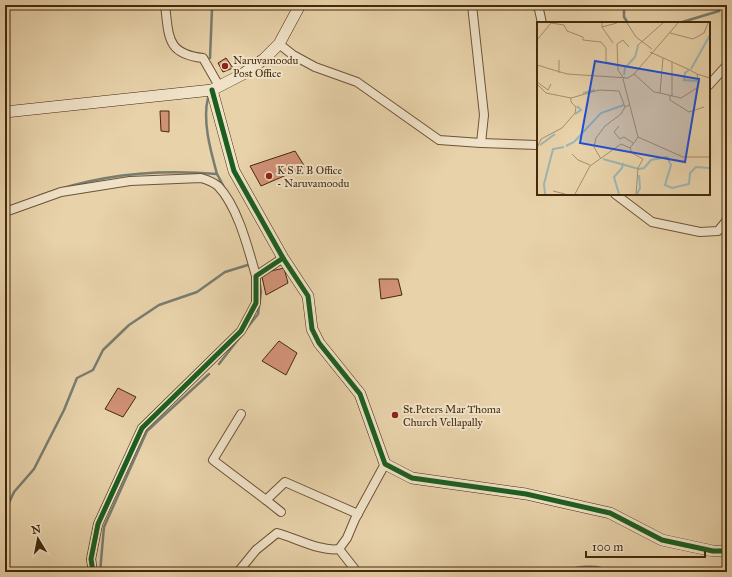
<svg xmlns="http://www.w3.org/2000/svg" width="732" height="577" viewBox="0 0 732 577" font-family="'IM FELL Great Primer',serif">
<rect width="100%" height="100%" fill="#e8d2aa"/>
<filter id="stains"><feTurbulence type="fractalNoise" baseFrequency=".005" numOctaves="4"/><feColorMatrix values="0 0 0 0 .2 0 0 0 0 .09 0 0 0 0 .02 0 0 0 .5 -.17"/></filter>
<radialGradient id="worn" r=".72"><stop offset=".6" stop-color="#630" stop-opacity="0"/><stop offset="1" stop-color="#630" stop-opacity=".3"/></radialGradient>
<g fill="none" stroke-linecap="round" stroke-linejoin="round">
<!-- stream -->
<g stroke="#787d71" stroke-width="2.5">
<path d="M624,5V17L628,23"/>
<path d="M679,23L719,11"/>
<path d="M210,58L212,9L214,5"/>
<path d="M208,98C202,121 211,152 217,174"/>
<path d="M39,196C95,175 158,169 217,174L225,189"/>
<path d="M219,364L258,314L261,292L260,285"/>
<path d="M5,511L14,492L34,469L64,410L77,378L93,370L103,350L129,325L159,305L197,292L225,272L251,264"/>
<path d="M100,572L104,527L147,431L209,374"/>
<path d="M560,572C574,567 599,563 611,572"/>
</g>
</g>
<!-- building -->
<g fill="#d19177" stroke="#432a0c">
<path d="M226,58L233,68L223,72L218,63Z"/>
<path d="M160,111H169V132L161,131Z"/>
<path d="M295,151L305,167L261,186L250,166Z"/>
<path d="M284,268L288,283L266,295L262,277L263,273Z"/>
<path d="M379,279H398L402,295L381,299Z"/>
<path d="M279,341L297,353L286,375L262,361Z"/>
<path d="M118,388L136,397L123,417L105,409Z"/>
</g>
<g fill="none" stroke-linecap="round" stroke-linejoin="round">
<!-- street casing -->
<g stroke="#6c5434" stroke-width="10">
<g id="street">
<path d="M165,5C169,36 166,54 203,58L219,86"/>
<path d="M538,5L542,23"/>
<path d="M279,44L293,55L315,67L357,82L439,140L481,143L484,115L472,5"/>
<path d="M709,85L727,65"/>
<path d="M481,143L538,145"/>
<path d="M615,194L652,222L700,232L718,231L727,220"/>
<path d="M5,212L61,192L130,181L201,178C208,180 213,182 218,186C238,207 248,248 256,276"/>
<path d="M241,414L213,460L266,500L285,482L358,514"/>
<path d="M266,500L281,512"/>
<path d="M339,549L357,572"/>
<path d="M93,572L91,559L98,524L142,428L241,331L256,303V276L283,258"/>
<path d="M238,572L256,550L277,533C296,538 321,552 339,549L347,538L355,519L385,464"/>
</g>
</g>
<!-- secondary casing -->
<g stroke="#432a0c" stroke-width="12">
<g id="secondary">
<path d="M212,90L234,171L283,258L308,296L312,329L319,343L360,394L385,464L412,478L526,494L610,513L662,540L713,551H727"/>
<path d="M5,112L212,90L243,74L264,59L279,44L300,5"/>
</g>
</g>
<!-- street -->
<use href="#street" stroke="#f0e2c8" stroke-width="8"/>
<!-- secondary -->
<use href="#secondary" stroke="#f0e2c8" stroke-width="11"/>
<!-- cycleway casing -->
<g stroke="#f0e2c8" stroke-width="8">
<g id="cycleway">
<path d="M212,90L234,171L283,258L308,296L312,329L319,343L360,394L385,464L412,478L526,494L610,513L662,540L713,551H727"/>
<path d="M93,572L91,559L98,524L142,428L241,331L256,303V276L283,258"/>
</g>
</g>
<!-- cycleway -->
<use href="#cycleway" stroke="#1b5e20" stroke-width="5"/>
</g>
<!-- markers -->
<g fill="#8f2418" stroke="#f0e2c8" stroke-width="1.5">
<circle cx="225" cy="66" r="4"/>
<circle cx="269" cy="176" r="4"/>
<circle cx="395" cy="415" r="4"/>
</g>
<g text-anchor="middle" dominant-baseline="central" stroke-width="4" stroke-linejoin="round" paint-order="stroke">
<!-- poi labels -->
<g font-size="11" fill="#432a0c" stroke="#f0e2c8" text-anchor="start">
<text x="233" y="60">Naruvamoodu<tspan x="233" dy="13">Post Office</tspan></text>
<text x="277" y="170">K S E B Office<tspan x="277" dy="13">- Naruvamoodu</tspan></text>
<text x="403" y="409">St.Peters Mar Thoma<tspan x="403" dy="13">Church Vellapally</tspan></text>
</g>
</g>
<!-- overview -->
<g transform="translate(537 22)">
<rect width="173" height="173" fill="#e8d2aa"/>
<path fill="none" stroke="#9bb5b4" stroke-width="2" d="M154,47L173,13M152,48L148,51L147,58L160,59M87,53L88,46L98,35L101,24M46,71L58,68M38,92L44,88L40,84M3,123L18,112M29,124L37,120L64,91L87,83M66,137L102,147L107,146L114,138L130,135L134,143L128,163L135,166L152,162L153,151L159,145L173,146M8,172L7,162L16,127L27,125M82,172L77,155L85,146L86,141M100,172L103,166L102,153"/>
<path fill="none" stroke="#a68f6b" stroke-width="1" d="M14,1L27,3L30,9L46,15V18L64,20L69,26V40L81,43M65,1V5L76,21M90,1L99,15L115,27M65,5L80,1M133,11L156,17L167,11L171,1M0,18L14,1M100,24L126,1M113,30L153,48L160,52L162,61L160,66L144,76L123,71M135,40V74M0,43L30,52L91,56L97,52L141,1M22,51V38M97,52L117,70L123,71L126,36M160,52L173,56M86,57L101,115L146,135H173M87,57L81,48L80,22L86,18L92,25M0,60L11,68L14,62M0,62L9,71L34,76M133,74V78L152,90L167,85M82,104L77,110L83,117L87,115L96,121M0,126L4,117L25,106L38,91L39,85L34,80V76L62,68L82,69L88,85M93,126L95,131L106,137L101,146L99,172M35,132L41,138L53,143M64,137L57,125L59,116L68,104L84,92L88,85L92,83M16,169L28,172M38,172L53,144L84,122L93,126L101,115"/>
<path fill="#1d4ed8" fill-opacity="0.15" stroke="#1d4ed8" stroke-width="2" d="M58,39L162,57L148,140L43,121Z"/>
<rect width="173" height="173" fill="none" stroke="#432a0c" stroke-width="2"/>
</g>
<!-- margin -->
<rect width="732" height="577" fill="none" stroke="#e8d2aa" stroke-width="20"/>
<rect x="6" y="6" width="720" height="565" fill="none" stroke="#432a0c" stroke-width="2"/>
<rect x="10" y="10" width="712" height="557" fill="none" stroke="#432a0c"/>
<!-- north arrow -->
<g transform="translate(38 539) rotate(350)" stroke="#f0e2c8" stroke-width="3" paint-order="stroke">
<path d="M0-3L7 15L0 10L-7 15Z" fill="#432a0c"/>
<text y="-6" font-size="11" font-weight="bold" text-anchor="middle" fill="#432a0c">N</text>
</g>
<!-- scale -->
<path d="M586 551v6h119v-6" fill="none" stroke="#432a0c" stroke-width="2"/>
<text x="592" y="551" font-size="12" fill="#432a0c" stroke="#f0e2c8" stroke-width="3" paint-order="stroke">100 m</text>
<rect width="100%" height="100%" filter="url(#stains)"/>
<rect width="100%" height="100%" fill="url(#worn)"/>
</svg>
